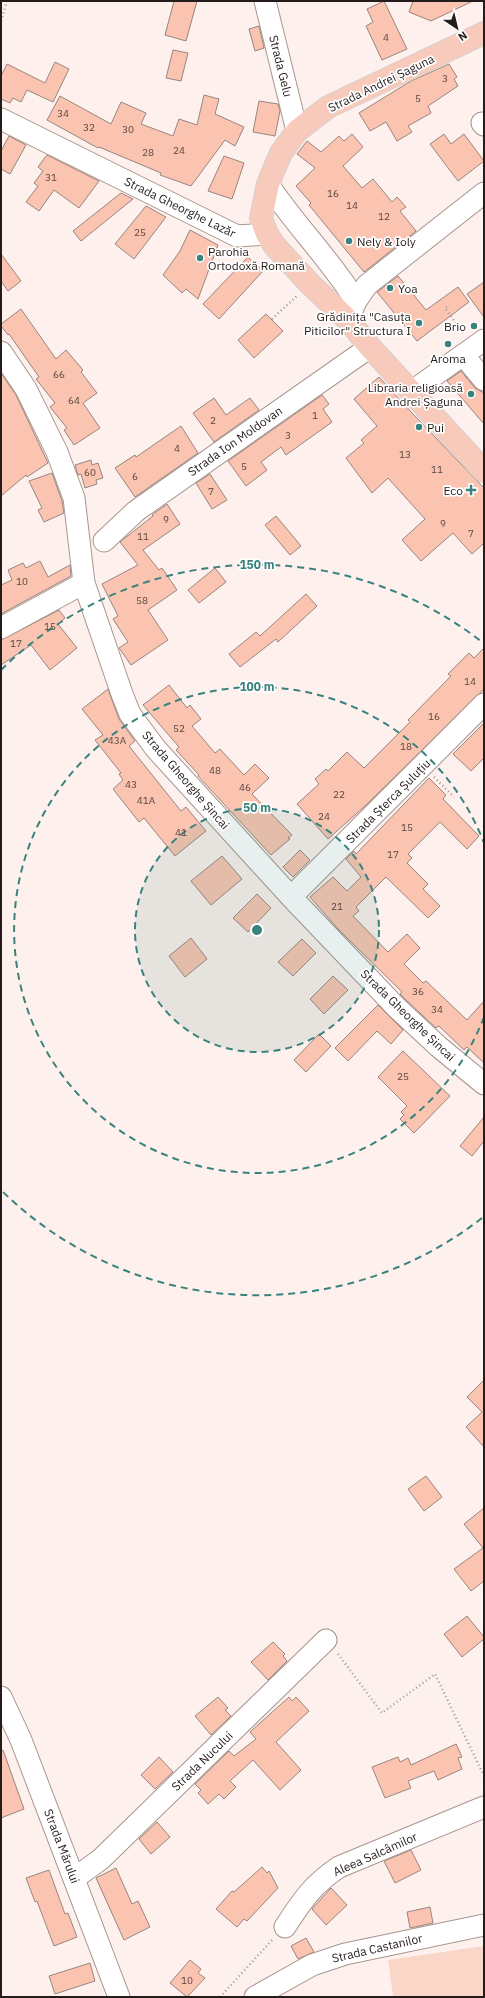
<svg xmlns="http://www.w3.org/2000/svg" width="485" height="1998" viewBox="0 0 485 1998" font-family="'IBM Plex Sans',sans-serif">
<rect width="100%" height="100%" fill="#fef1ed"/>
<!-- green -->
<path fill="#fad6c9" d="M484,1946V1997H393L388,1960Z"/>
<!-- building -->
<g fill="#fbc4b1" stroke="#98857f">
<path d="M174,1H197L186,41L165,35Z"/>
<path d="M384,1L407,49L382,60L366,26L373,22L367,9Z"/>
<path d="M413,1H473L431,21L409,12Z"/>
<path d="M259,26L264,48L255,51L249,29Z"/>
<path d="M173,50L188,53L181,81L166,78Z"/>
<path d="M55,62L69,69L53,102L27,90L21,102L13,98L10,103L1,99V76L7,64L45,83Z"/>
<path d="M449,64L457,77L454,79L458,86L428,106L431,113L408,126L412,132L397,141L386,122L370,131L359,113L411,81Z"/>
<path d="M204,95L219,99L215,114L244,127L235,146L225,140L191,186L160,175L161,173L99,147L98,148L47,120L60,96L111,124L121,102L146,113L141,124L173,136L179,119L197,125Z"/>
<path d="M259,101L278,104L280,111L275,136L253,132Z"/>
<path d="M352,134L363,147L343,166L362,188L373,179L392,202L397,197L406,207L400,211L416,231L364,272L309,205L311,203L296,186L315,168L297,154L307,141L321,152L339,136L344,141Z"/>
<path d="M444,134L451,144L464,134L484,161L458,181L430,144Z"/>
<path d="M9,136L26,145L10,174L1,169V151Z"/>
<path d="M47,155L99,181L79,208L54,190L39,211L26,202L38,186L34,183L43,171L38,167Z"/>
<path d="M224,156L244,163L232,199L208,191Z"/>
<path d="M121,193L133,199L81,241L73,231Z"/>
<path d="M146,206L166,217L134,259L115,244Z"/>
<path d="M190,230L218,245L198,299L186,289L182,293L163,275L180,251Z"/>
<path d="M1,254L21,281L8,291L1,281Z"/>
<path d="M248,257L263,271L219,319L203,304Z"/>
<path d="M398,276L426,310L458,287L469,302L417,341L377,292Z"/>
<path d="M484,282V317L467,294Z"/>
<path d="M21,309L56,359L66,350L83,370L81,372L97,393L83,403L100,428L74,445L64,430L67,428L50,407L55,403L36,379L39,377L9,334L8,335L1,326V324Z"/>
<path d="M266,314L283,331L254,358L238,340Z"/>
<path d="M461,371L475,388L484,393V424L447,381Z"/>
<path d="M1,373L16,395L48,463L27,477L26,475L1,496Z"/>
<path d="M379,377L413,414L484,488V543L472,554L453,533L421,561L402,540L425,519L388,478L372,493L346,458L364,443L361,440L377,426L354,399Z"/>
<path d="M322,395L329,404L323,409L332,422L286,455L281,447L261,462L267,470L246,486L228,461Z"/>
<path d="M214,398L226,415L250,398L259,410L214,442L193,413Z"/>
<path d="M181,426L198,453L135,497L115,468L135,455L136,457Z"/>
<path d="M91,460L92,465L98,463L103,478L96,480L97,484L85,488L81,474L78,475L75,465Z"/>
<path d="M52,473L62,501L64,513L44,522L38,510L42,508L29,481Z"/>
<path d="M210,474L227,500L212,509L196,483Z"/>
<path d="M167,504L180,524L143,550L159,570L162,568L177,590L148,610L168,640L131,665L119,648L128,642L113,619L118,616L102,584L138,565L120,542L153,516L152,515Z"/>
<path d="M276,516L301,546L290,555L265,525Z"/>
<path d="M40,561L48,577L70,565L71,576L1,614V585L12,580L8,570L23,563L26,568Z"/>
<path d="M215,568L226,582L199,603L188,590Z"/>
<path d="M306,594L317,606L278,642L276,639L240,667L229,654L256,632L260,636Z"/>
<path d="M59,610L65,618L58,624L77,648L50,670L31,645L1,665V640Z"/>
<path d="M484,648V689L365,806L328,839L297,804L319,784L315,779L326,769L328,771L347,752L364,768L410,722L408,720L451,676L448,674L469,653L474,658Z"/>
<path d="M169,685L187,708L190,705L201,719L192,726L215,753L220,749L244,775L255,764L269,778L252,794L292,835L288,838L290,839L271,855L198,776L199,775L176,750L179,747L143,705Z"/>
<path d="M108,689L119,719L135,741L129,746L181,811L186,807L206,831L175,856L144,818L139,822L113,789L123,780L119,774L121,773L95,740L103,735L82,709Z"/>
<path d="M484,723V758L471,771L453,754Z"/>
<path d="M429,778L446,795L443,799L479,836L467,849L440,822L408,854L412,858L407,863L428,884L423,889L440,906L428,918L386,877L356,907L359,911L353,916L388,952L407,934L420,948L404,964L423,983L426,981L467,1020L484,1001V1063L467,1047L464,1050L439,1026L436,1028L405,999L400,994L402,992L338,929L310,897L333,877L347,891L361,877L346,859L354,851L356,854Z"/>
<path d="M300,850L310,860L293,877L283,867Z"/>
<path d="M222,856L242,879L211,905L191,881Z"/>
<path d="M257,894L271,908L248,932L233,918Z"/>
<path d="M191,938L207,959L185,977L169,956Z"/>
<path d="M302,939L316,953L293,976L278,962Z"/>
<path d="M333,976L348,990L324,1014L310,999Z"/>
<path d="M378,1005L403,1030L391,1044L377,1031L348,1061L335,1048Z"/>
<path d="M319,1034L331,1046L306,1072L294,1060Z"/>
<path d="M403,1051L450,1096L414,1133L400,1119L404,1115L401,1112L407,1106L378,1077Z"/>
<path d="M484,1117V1141L472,1156L460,1146Z"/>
<path d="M484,1380V1447L466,1427L482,1412L467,1397Z"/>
<path d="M426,1476L442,1497L424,1511L408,1489Z"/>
<path d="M484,1508V1581L471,1591L454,1569L483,1548L464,1524Z"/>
<path d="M467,1616L484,1637V1639L462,1657L444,1634Z"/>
<path d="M273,1642L285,1654L283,1656L287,1661L268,1680L251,1662Z"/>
<path d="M218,1697L228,1708L225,1710L231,1716L211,1735L195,1716Z"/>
<path d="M289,1697L292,1701L296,1697L309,1711L276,1742L301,1770L280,1790L253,1760L230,1781L236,1787L224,1799L219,1794L208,1804L198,1793L201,1790L195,1784L229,1751L234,1756L256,1739L250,1732Z"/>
<path d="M456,1744L462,1757L458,1758L462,1769L438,1780L434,1771L408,1781L411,1788L385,1798L372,1767L398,1757L400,1762L408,1758L411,1765Z"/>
<path d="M3,1750L24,1809L1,1818V1751Z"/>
<path d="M159,1757L173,1772L155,1789L141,1775Z"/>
<path d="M157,1822L170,1837L151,1854L139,1839Z"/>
<path d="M411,1850L421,1870L395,1883L384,1861Z"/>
<path d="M262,1867L267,1873L269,1871L278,1888L247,1921L244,1919L237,1927L216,1909L232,1891L234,1892Z"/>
<path d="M116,1868L132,1904L138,1901L150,1927L124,1940L96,1878Z"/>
<path d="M49,1870L65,1914L68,1913L77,1937L54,1946L37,1901L35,1902L26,1878Z"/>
<path d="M331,1888L347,1905L326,1925L312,1909Z"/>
<path d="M430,1907L433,1923L410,1928L407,1912Z"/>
<path d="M306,1938L314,1952L298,1959L291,1946Z"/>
<path d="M190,1960L201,1969L198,1973L205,1978L187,1997L170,1983Z"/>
<path d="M90,1963L95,1981L55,1994L49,1976Z"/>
</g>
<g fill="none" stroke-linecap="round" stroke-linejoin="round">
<!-- minor casing -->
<g stroke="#a8958e" stroke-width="23">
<g id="minor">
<path d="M265,1L297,131"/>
<path d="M1,119L237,236L267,234"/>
<path d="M482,123L484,125"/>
<path d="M268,184C295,225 330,259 356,301"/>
<path d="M348,320L356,301L367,285L484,193"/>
<path d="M1,352L26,389L57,452L74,498L84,583L122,694L130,714L156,749L291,897L397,1008L439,1047L484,1084"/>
<path d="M463,355L484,380"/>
<path d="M411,392L484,340"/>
<path d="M104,541L136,511L370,347"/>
<path d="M1,628L84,583"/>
<path d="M291,897L484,704"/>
<path d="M1,1697L21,1740L119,1997"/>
<path d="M75,1878L101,1859L326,1640"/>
<path d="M285,1927C302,1901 312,1885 339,1867L484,1807"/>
<path d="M255,1997L312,1965L345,1954L484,1925"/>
</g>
</g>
<!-- major casing -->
<g stroke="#d3d2d1" stroke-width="24">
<path id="major" d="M484,33L328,107L297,131L281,153L272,174L268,184L261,218L267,234L274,245L310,284L348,320L370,347L484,471"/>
</g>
<!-- path -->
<g stroke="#a69b97" stroke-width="2.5" stroke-dasharray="1 3" stroke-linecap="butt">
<path d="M1,21L7,1"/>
<path d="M447,307L445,308L464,334"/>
<path d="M272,319L297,296"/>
<path d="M434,777L454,797"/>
<path d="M338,1654L382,1713L435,1674L484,1776"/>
<path d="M220,1997L273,1939"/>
</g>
<!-- minor -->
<use href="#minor" stroke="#fff" stroke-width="21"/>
<!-- major -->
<use href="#major" stroke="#f7cabb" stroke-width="22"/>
</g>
<!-- distance rings -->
<circle cx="257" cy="930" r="122" fill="#3a827e" fill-opacity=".12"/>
<g fill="none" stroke="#3a827e" stroke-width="2" stroke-dasharray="7 5">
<circle cx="257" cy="930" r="122"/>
<path d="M484 1017A243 243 0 1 1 484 843"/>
<path d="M482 1218A365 365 0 0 1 1 1190M1 670A365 365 0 0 1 482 642"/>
</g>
<!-- markers -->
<g fill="#3a827e" stroke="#fff" stroke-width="1.5">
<circle cx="349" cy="241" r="4"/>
<circle cx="200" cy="258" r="4"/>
<circle cx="390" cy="288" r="4"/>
<circle cx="419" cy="323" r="4"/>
<circle cx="474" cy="326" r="4"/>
<circle cx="448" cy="344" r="4"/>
<circle cx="471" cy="394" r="4"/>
<circle cx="419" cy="427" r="4"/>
<path d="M469 484h4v4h4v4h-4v4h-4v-4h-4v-4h4z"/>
</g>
<g text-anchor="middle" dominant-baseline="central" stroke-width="3.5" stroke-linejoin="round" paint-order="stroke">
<!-- number labels -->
<g font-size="10" fill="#5a4640">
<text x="386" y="37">4</text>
<text x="445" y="78">3</text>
<text x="418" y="98">5</text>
<text x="63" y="113">34</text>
<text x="89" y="127">32</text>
<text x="128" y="129">30</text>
<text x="179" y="150">24</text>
<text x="148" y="152">28</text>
<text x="51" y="177">31</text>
<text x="333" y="193">16</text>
<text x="352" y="205">14</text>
<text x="384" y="216">12</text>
<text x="140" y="232">25</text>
<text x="59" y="374">66</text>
<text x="74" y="400">64</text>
<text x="315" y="415">1</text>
<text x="213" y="420">2</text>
<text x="288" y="435">3</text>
<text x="177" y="448">4</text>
<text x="405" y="454">13</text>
<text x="244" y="466">5</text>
<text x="437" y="469">11</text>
<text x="90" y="472">60</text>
<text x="135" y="476">6</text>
<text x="211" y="491">7</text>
<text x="166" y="519">9</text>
<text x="443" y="523">9</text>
<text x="471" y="533">7</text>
<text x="143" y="536">11</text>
<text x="22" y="581">10</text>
<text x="142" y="600">58</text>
<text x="50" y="626">15</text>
<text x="16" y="643">17</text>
<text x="470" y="681">14</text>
<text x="434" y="716">16</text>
<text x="179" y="728">52</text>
<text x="117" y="740">43A</text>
<text x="406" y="746">18</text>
<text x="215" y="770">48</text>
<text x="131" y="784">43</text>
<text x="245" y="787">46</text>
<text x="339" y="794">22</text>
<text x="146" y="800">41A</text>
<text x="324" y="816">24</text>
<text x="407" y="827">15</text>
<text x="181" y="832">41</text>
<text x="393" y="854">17</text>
<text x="337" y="906">21</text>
<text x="418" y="991">36</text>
<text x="437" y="1009">34</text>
<text x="403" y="1076">25</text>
<text x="187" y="1980">10</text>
</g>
<!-- street labels -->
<g font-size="12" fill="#241c1a" stroke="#fff">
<text transform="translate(281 66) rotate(76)">Strada Gelu</text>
<text transform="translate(381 83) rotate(-26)">Strada Andrei Șaguna</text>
<text transform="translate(180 207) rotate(26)">Strada Gheorghe Lazăr</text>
<text transform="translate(235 441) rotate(-35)">Strada Ion Moldovan</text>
<text transform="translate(186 780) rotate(49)">Strada Gheorghe Șincai</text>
<text transform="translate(388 801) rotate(-45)">Strada Șterca Șuluțiu</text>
<text transform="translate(408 1015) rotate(44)">Strada Gheorghe Șincai</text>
<text transform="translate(202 1761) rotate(-44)">Strada Nucului</text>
<text transform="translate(62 1846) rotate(69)">Strada Mărului</text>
<text transform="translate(375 1854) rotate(-24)">Aleea Salcâmilor</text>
<text transform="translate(377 1948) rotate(-13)">Strada Castanilor</text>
</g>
<!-- poi labels -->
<g font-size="12" fill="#241c1a" stroke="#fff" text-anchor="start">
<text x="357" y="241">Nely &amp; Ioly</text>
<text x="208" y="251">Parohia<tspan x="208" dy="14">Ortodoxă Romană</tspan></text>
<text x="398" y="288">Yoa</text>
<text x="411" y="316" text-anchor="end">Grădinița "Casuța<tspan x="411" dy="14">Piticilor" Structura I</tspan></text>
<text x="466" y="326" text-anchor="end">Brio</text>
<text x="448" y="358" text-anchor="middle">Aroma</text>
<text x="463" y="387" text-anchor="end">Libraria religioasă<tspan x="463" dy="14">Andrei Șaguna</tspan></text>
<text x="427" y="427">Pui</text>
<text x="463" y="490" text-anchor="end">Eco</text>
</g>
</g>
<circle cx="257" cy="930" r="6" fill="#3a827e" stroke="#fff" stroke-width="2"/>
<g font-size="12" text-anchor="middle" font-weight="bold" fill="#3a827e" stroke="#fff" stroke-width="3.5" stroke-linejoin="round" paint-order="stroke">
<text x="257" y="569">150 m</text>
<text x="257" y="691">100 m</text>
<text x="257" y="812">50 m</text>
</g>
<!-- border -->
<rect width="485" height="1998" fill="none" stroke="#241c1a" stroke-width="4"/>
<!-- north arrow -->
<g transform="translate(457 28) rotate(145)" stroke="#ffffff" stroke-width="3" paint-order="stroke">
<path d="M0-3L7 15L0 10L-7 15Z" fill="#241c1a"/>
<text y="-6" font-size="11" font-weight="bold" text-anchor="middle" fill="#241c1a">N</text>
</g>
</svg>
